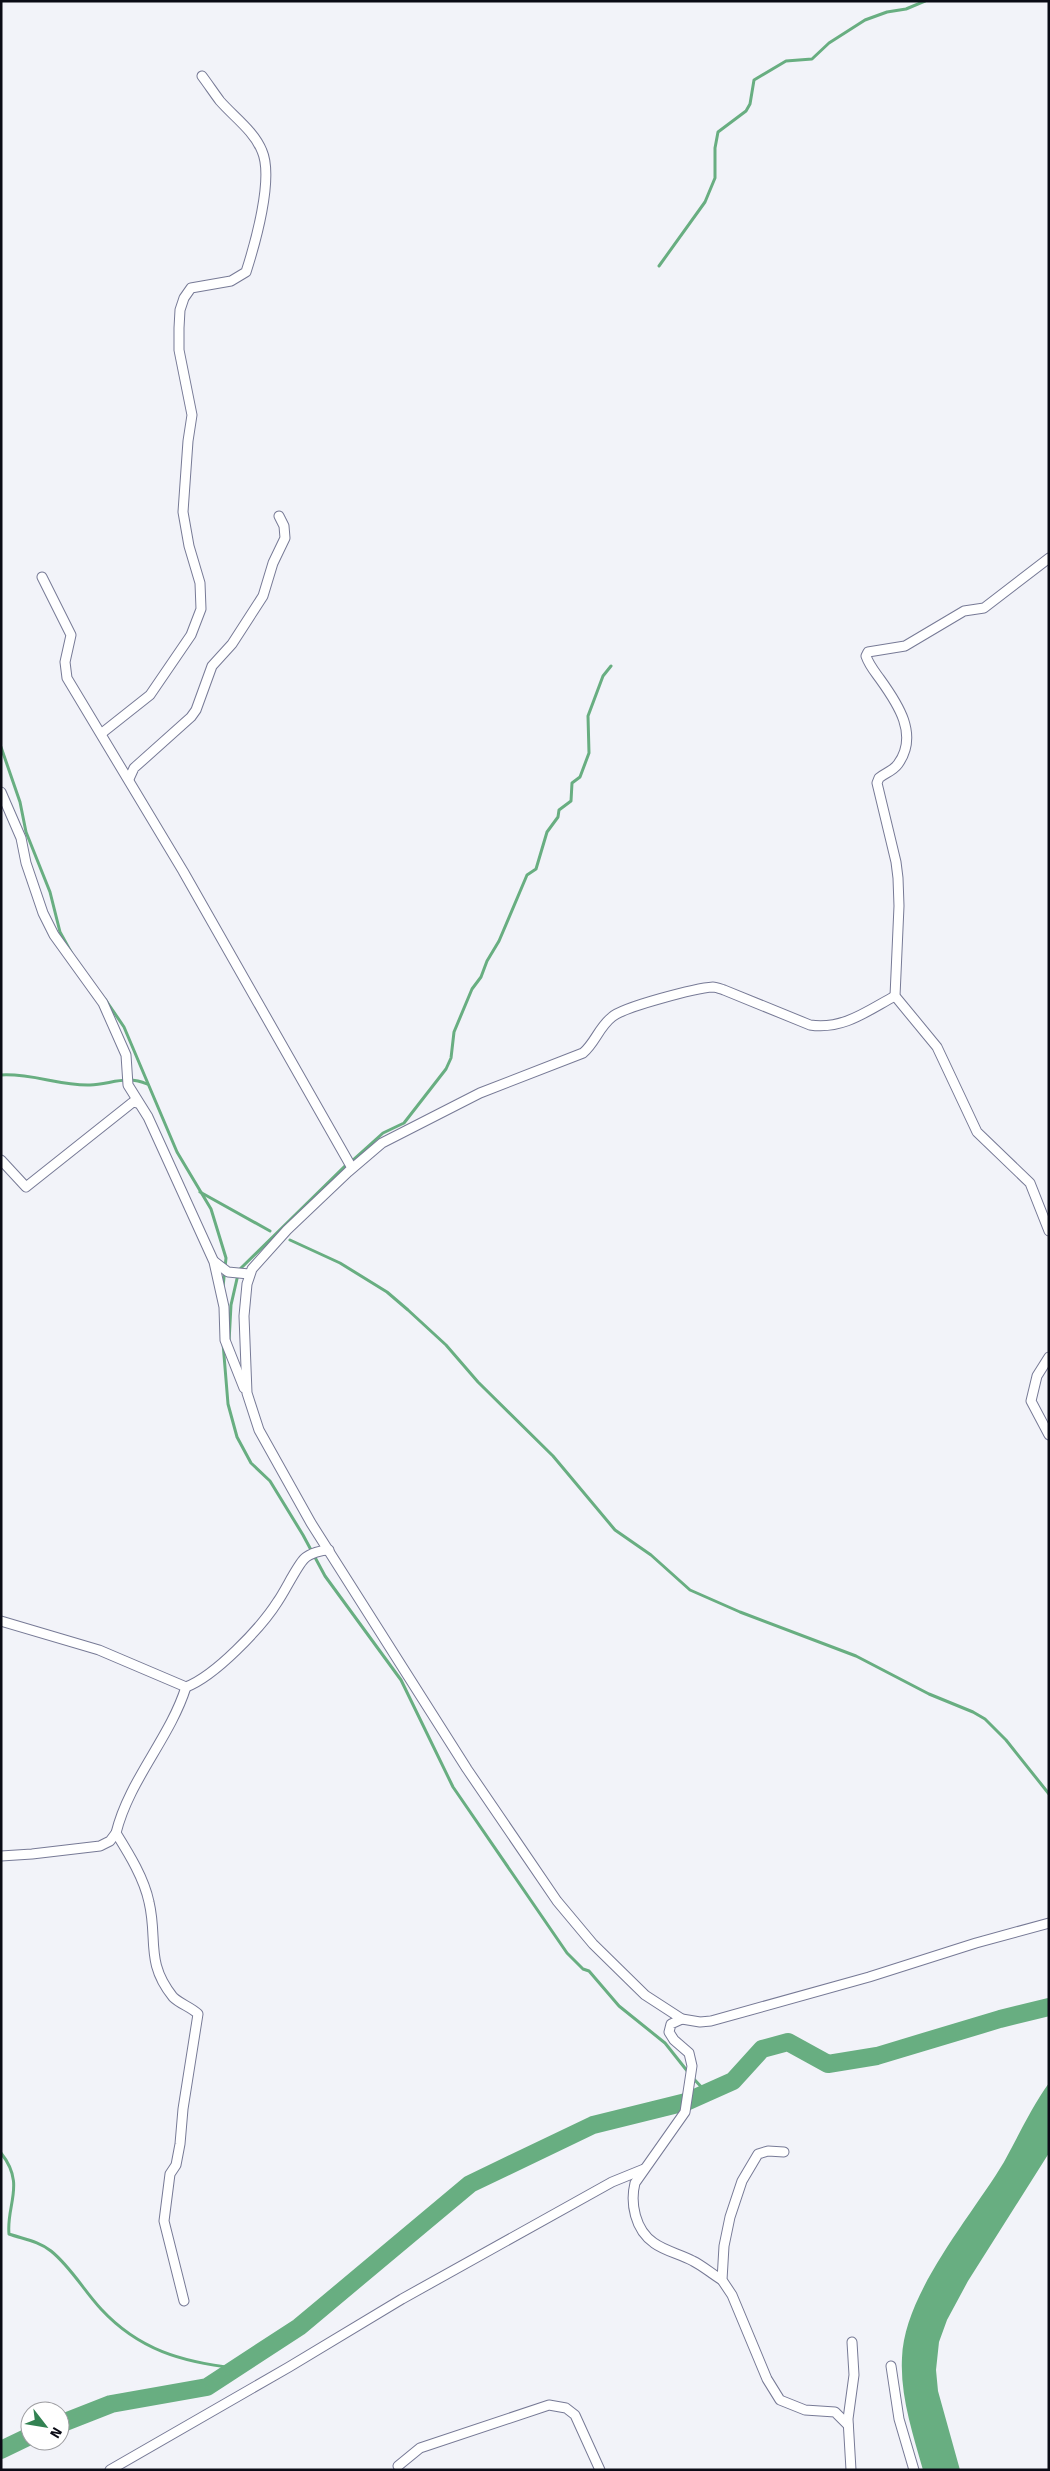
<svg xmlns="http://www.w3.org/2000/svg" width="1050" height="2471" viewBox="0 0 1050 2471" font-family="'Fira Sans',sans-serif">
<rect width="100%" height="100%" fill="#f2f3f9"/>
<!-- water -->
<path fill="#68ae81" d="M1049,2083V2153L968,2281L947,2320L939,2342L936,2370L938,2391L960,2470H923C913,2434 900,2396 902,2358C904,2293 971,2217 1004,2162C1019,2135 1031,2108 1049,2083Z"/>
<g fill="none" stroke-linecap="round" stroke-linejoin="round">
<!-- stream -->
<g stroke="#68ae81" stroke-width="3">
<path d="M659,266L705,202L715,178V148L718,132L746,111L750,104L754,80L786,61L812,59L829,43L865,20L887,12L906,9L925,1"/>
<path d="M1,747L20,802L26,832L50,892L60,932L71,952"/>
<path d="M105,999L124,1027L177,1152L211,1209L226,1258L223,1287"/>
<path d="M1,1075C32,1073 60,1086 90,1085C111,1084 127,1075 147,1084"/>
<path d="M353,1160L383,1133L404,1123L446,1069L451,1058L454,1032L472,989L481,977L487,961L499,941L527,875L536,869L547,832L558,817L559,810L571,801L572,783L580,777L589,753L588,716L603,676L611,666"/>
<path d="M200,1192L270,1231"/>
<path d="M290,1240L340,1263L387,1292L408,1310L446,1345L478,1382L553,1456L615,1530L651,1555L690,1590L740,1612L856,1656L929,1694L973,1712L985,1719L1006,1740L1049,1794"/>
<path d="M229,1342L231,1305L239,1270L345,1166"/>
<path d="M223,1343L228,1404L237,1437L251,1463L270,1481L303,1535L325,1576L401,1680L453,1787L567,1953L583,1969L589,1971L619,2006L665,2043L688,2072"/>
<path d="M692,2077L707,2093"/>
<path d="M1,2153C26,2184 6,2205 9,2234C23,2239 39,2241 51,2251C71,2267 84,2291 101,2309C139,2350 182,2362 235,2368"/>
</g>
<!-- river -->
<g stroke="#68ae81" stroke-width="18">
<path d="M60,2424L111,2404L207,2387L299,2327L470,2184L593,2125L686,2102L733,2081L762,2049L788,2042L828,2064L877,2056L1000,2019L1049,2007"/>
<path d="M1,2450L30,2436"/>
</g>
<!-- street casing -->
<g stroke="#777a96" stroke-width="11">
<g id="street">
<path d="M1049,558L984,608L964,611L905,646L868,652L866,656C869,665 875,672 880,679C898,704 919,735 898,764C893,771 885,773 879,778L877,783L896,862L898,878L899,906L895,996L937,1047L977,1132L1030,1183L1049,1231"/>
<path d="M42,577L71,635L65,662L67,678L183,871L352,1168"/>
<path d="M102,733L150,695L191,635L201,609L200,583L189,546L183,512L188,441L192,415L179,350V328L180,310L184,298L191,288L231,281L246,272C255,244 274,178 262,151C254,131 234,117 220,101C214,93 208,84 202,76"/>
<path d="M129,779L134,768L191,717L196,710L212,666L232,644L263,596L273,563L285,538L284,526L279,516"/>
<path d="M1,792L21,838L26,863L43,913L54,935L103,1003L126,1055L128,1085L148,1117L214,1262L224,1307L225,1340L244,1388"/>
<path d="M895,996C867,1011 843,1030 810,1025L724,990C721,989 716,987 713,987C696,988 623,1007 612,1017C599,1027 595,1043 583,1053L480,1093L382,1143L348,1172L287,1230L252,1269L247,1284L244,1316L247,1393L259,1430L311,1523L467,1769L557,1901L593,1944L645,1995L682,2019L700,2022L711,2021L869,1977L976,1943L1049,1923"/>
<path d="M1,1160L26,1187L133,1102L138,1103"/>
<path d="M215,1262L228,1272L249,1274"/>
<path d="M1049,1357L1037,1376L1031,1401L1049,1435"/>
<path d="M1,1621L99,1650L186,1687C215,1676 261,1628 278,1601C285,1591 297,1566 304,1559C310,1553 322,1550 329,1550"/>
<path d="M1,1856L32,1854L100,1846L110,1841L116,1833"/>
<path d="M682,2019L671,2024L669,2032L674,2040L689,2053L692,2066L685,2112L635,2183C630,2203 635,2230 654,2243C665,2251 680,2254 693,2261C703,2266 712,2274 722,2280"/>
<path d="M784,2152L768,2151L758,2154L742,2181L730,2217L724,2246L722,2280L732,2295L767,2379L780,2400L805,2410L835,2412L848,2425"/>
<path d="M184,2301L164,2221L170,2174L176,2165L180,2144L183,2109L198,2014C191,2007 180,2004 173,1997C145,1962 158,1940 149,1902C144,1878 129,1854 116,1833C129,1780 170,1738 186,1687"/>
<path d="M891,2366L899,2419L914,2470"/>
<path d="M398,2466L420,2448L549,2405L566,2408L575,2415L600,2470"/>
<path d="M110,2470L289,2367L402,2299L612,2182L644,2169"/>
<path d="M851,2470L848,2419L854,2375L852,2342"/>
</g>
</g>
<!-- street -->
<use href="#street" stroke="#fff" stroke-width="9"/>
</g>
<!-- border -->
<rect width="1050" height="2471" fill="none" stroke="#0a0b15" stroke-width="5"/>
<!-- north arrow -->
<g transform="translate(45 2426) rotate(121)"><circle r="24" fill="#ffffff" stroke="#9d9da1"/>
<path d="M0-4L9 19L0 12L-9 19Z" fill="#328252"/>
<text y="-8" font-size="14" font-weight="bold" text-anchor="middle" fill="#0a0b15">N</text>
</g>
</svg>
